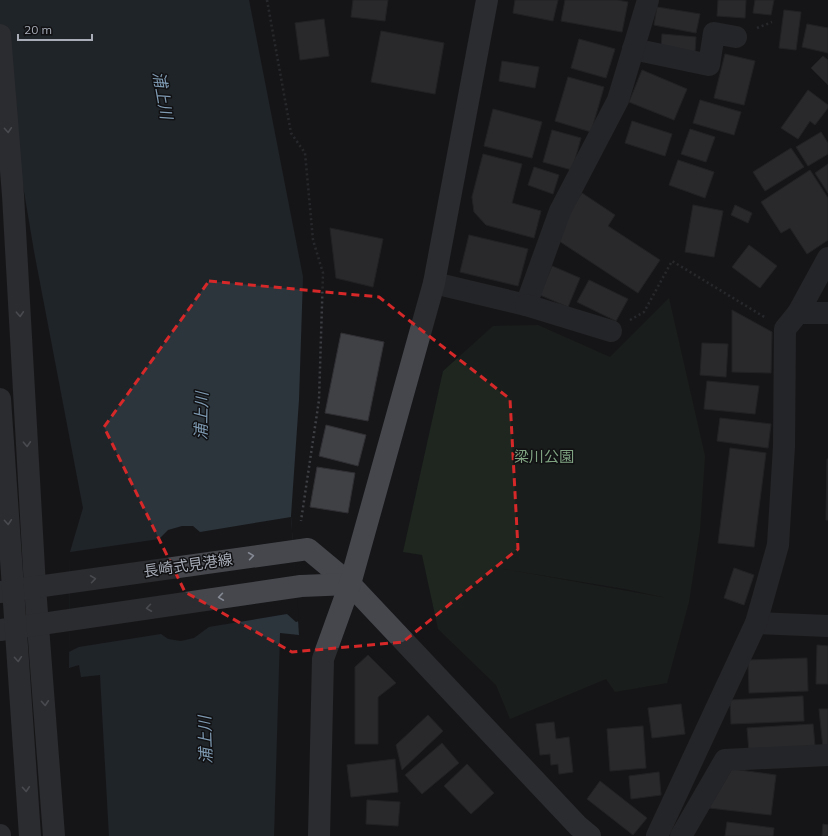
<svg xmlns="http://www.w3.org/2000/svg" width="828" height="836" viewBox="0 0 828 836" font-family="Mulish,'Noto Sans JP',sans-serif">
<rect width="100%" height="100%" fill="#161618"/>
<!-- green -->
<path fill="#1e261f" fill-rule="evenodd" d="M669,298L705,456L700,530L689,602L667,683L615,692L606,679L510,719L496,685L438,629L422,555L403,552L443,371L493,326L538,325L610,357ZM491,567L625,589L667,598L492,567Z"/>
<!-- water -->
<path fill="#2c353c" d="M0,0H249L303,277L299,400L291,516L299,635L280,633L274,836H109L100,675L81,677L79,665L69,668L70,552L83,508L34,251L0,48Z"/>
<!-- pier -->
<path fill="#161618" d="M291,517L299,621L296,622L287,614L209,627L194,638L181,641L168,639L161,634L79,647L69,652L70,552L159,539L168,530L182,526H193L200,532Z"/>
<!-- building -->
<g fill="#404145" stroke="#303034">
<path d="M353,0H388L385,21L351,17Z"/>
<path d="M515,0H558L553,21L513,13Z"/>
<path d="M565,0H617L628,2L622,32L561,21Z"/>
<path d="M718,0H746L745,18L717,16Z"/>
<path d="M755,0H774L771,15L753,13Z"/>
<path d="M657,7L700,14L696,33L654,25Z"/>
<path d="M784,10L801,12L796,50L779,48Z"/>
<path d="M324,19L329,56L300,60L295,23Z"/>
<path d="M807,24L828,28V53L802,47Z"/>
<path d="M381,31L444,43L435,94L371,82Z"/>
<path d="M662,34L696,37L695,52L661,49Z"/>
<path d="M579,39L615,49L606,78L571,68Z"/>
<path d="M725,54L755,61L744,105L714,98Z"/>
<path d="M823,56L828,60V85L811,68Z"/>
<path d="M502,61L539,67L535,88L499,81Z"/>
<path d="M642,70L687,89L674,120L629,102Z"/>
<path d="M568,77L604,87L591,132L555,121Z"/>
<path d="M808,90L828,105V108L815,125L810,121L798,139L781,128Z"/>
<path d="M700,100L741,112L734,135L693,123Z"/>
<path d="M493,109L542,122L532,158L484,146Z"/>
<path d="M632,121L672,134L665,156L625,143Z"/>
<path d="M690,129L715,137L706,162L681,154Z"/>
<path d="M552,130L581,138L572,170L543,162Z"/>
<path d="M821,132L828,143V154L808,166L796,147Z"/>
<path d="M791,148L804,167L765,191L753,172Z"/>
<path d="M483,154L522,164L512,203L541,211L534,238L486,225L474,212L472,197Z"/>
<path d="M678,160L714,172L705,198L669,185Z"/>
<path d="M828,164V193L815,173Z"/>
<path d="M534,167L559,175L553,194L528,185Z"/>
<path d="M810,170L828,198V240L807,254L790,228L781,233L761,202Z"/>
<path d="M582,193L615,215L608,226L660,260L638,293L553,237Z"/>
<path d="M693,205L723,211L714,257L685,252Z"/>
<path d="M735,205L752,213L748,223L731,215Z"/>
<path d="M330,228L383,239L373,287L336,278Z"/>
<path d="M469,235L528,249L518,286L460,272Z"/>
<path d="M749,245L777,266L760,288L732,267Z"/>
<path d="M552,266L580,278L568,307L540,295Z"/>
<path d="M589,280L628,299L616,321L577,302Z"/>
<path d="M732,310L772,332L771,373L732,372Z"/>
<path d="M341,333L384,342L368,421L325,413Z"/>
<path d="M702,343L728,344L726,377L700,375Z"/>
<path d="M707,381L759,386L755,414L704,409Z"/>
<path d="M720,418L771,424L768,448L717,441Z"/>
<path d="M326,425L366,435L358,466L319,456Z"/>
<path d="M730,448L766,453L754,547L718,543Z"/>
<path d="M827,459H828V520H826Z"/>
<path d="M317,467L355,473L348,513L310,507Z"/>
<path d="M734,568L754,575L744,605L724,598Z"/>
<path d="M817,645L828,646V684H816Z"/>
<path d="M368,655L396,683L378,697V744H355V667Z"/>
<path d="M807,658L808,691L749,693L748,660Z"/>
<path d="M803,696L804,721L731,724L730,700Z"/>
<path d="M681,704L685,734L652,738L648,708Z"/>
<path d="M819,709H828V747L823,748Z"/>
<path d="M428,715L443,731L402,770L396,745Z"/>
<path d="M554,722L556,739L569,737L573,772L559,774L558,764L551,765L550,754L540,755L536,724Z"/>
<path d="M813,724L815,746L749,751L747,728Z"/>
<path d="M643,726L646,768L610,771L607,729Z"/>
<path d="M442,743L459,763L422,794L405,775Z"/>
<path d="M395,759L398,792L351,797L347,765Z"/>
<path d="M467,764L494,793L471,814L444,786Z"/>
<path d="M732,769L776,775L771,815L709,808Z"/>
<path d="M659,772L661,795L631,799L629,776Z"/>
<path d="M600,781L647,818L633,835L587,799Z"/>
<path d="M367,800L400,802L398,826L366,824Z"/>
<path d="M727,822L774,828L773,836H725Z"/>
<path d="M823,824L828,825V836H822Z"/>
</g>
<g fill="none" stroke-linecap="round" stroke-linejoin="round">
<!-- path -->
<g stroke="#3d3f44" stroke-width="2.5" stroke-dasharray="2 3" stroke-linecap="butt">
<path d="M267,0L291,133L305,153L313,240L323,273L319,400L301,521"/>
<path d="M757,28L772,22"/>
<path d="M630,320L644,312L672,261L766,318"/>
</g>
<!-- street -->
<g stroke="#37383d" stroke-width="22">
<path d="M633,49L709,65L714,33L736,37"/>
<path d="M434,283L526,305L560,211L618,100L648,0"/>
<path d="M526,305L611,331"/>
<path d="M798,313L828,258"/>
<path d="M756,623L828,626"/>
<path d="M657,836L756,623L778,545L784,446L785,329L798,313H828"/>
<path d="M681,836L725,760L828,755"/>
</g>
<!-- secondary -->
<g stroke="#45474d" stroke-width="22">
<path d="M0,35L13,195L35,587L54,836"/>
<path d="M0,592L308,549L350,584L578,826L590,836"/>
<path d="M0,630L301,586L350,584"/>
<path d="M0,835V836"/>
<path d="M319,836L323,659L350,584L434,283L487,0"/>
</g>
<!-- secondary-bridge -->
<path stroke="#45474d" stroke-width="22" d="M0,399L30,836"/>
</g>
<!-- one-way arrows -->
<defs><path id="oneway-chevron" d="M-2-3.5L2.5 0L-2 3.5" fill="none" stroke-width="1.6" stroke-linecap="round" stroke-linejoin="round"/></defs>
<g stroke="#858993">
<use href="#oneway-chevron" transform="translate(8 130) rotate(86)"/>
<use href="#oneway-chevron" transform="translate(20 314) rotate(87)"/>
<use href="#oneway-chevron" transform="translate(27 444) rotate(87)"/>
<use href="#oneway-chevron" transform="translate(8 522) rotate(86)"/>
<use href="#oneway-chevron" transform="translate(251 556) rotate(-8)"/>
<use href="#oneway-chevron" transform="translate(93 579) rotate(-8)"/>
<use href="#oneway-chevron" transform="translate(221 597) rotate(172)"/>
<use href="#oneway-chevron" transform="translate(149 608) rotate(172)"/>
<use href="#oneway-chevron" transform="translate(18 659) rotate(86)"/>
<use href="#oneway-chevron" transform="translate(45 703) rotate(86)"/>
<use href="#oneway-chevron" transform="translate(26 789) rotate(86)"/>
</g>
<!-- marked area -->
<path d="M0 0H828V836H0ZM209,281L379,297L510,399L518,549L403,642L292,652L185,592L104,427Z" fill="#161618" fill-opacity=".55" fill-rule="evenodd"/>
<path fill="none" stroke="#d62828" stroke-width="3" stroke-dasharray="8 5" stroke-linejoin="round" d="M209,281L379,297L510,399L518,549L403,642L292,652L185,592L104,427Z"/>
<g text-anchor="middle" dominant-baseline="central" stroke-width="3" stroke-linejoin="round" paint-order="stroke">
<!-- park labels -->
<g font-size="15" fill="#7fa381" stroke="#111113">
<text x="544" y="456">梁川公園</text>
</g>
<!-- street labels -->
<g font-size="15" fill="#a8adb8" stroke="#111113">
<text transform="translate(188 565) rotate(-8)">長崎式見港線</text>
</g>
<!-- water labels -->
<g font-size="16" font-style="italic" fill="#7f9bb3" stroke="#111113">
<text transform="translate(163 95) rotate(80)">浦上川</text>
<text transform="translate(201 416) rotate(-89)">浦上川</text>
<text transform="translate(205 740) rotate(-92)">浦上川</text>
</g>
</g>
<!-- scale -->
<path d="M18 34v6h74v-6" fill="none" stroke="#a8adb8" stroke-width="2"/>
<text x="24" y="34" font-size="12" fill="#a8adb8" stroke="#111113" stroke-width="3" paint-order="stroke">20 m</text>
</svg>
